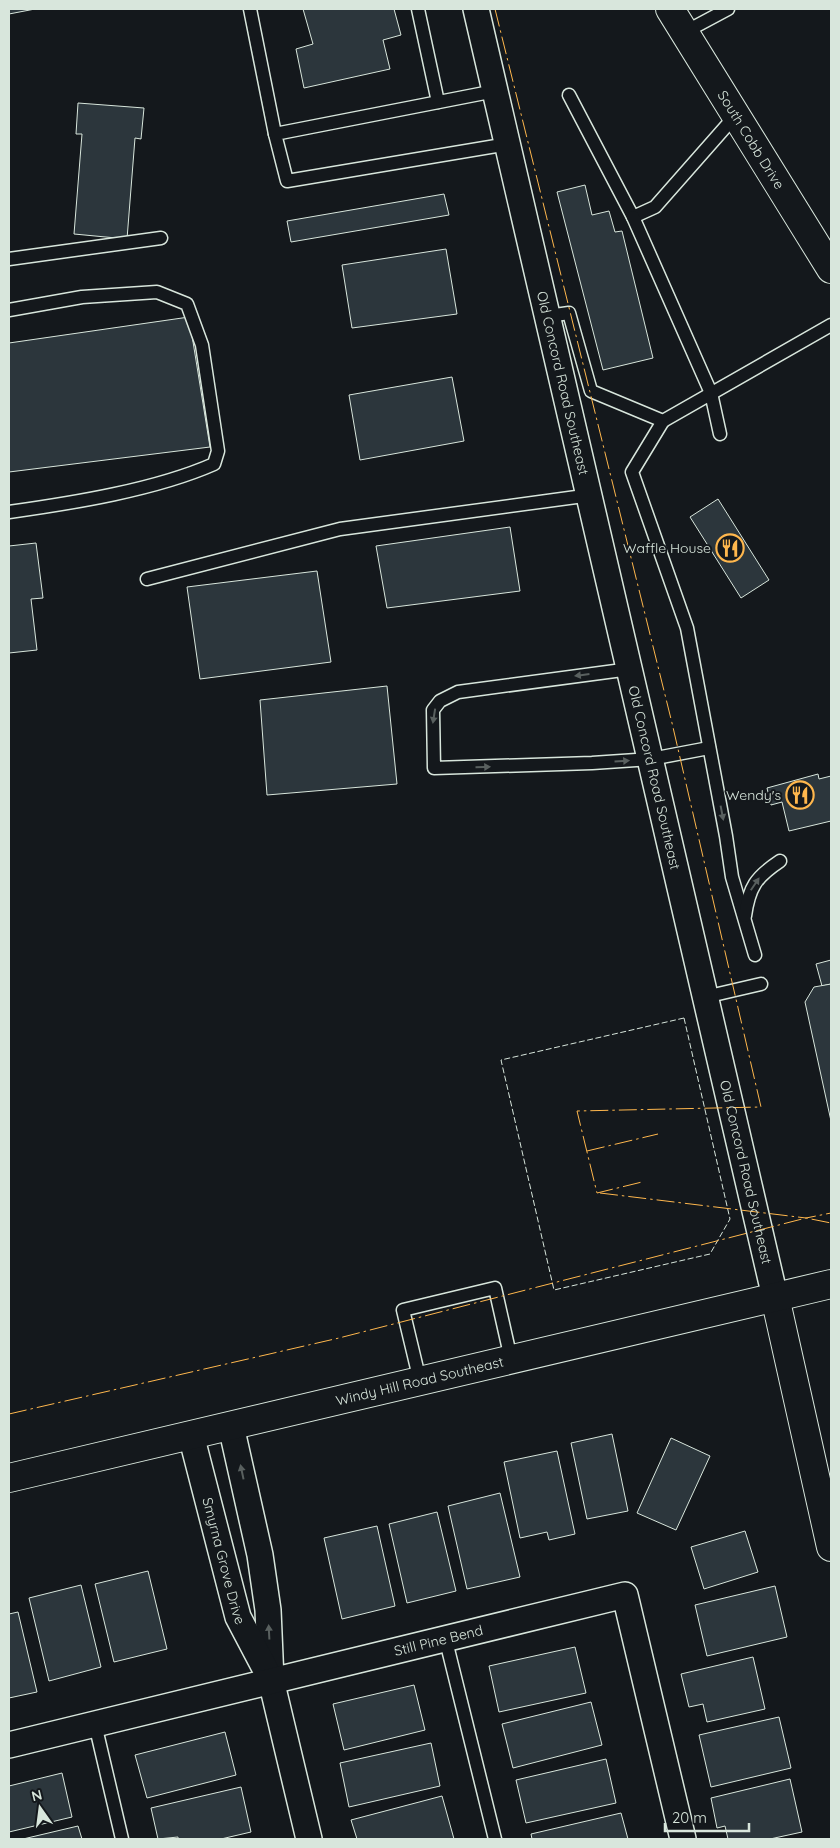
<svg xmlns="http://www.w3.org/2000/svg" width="840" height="1848" viewBox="0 0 840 1848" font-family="Quicksand,sans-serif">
<rect width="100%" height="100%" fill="#14181c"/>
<!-- building -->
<g fill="#2c363c" stroke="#d8e6dc">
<path d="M9,9H35L9,14Z"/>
<path d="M303,9H394L401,35L383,40L390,69L304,88L296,49L313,44Z"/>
<path d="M78,103L144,108L141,139L135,138L127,239L74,234L82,134H76Z"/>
<path d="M585,185L592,215L609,211L615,232L622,231L653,358L603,370L557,192Z"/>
<path d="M444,194L449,215L291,242L287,221Z"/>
<path d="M446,249L457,314L352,328L342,265Z"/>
<path d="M189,317L210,447L9,472V343Z"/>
<path d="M452,377L464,441L360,460L349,395Z"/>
<path d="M718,499L769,580L741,598L690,517Z"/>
<path d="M510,527L520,591L387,608L376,546Z"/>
<path d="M36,543L43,598L31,599L37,650L9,653V546Z"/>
<path d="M317,571L331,662L200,679L187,587Z"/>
<path d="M387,686L397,784L267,795L260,700Z"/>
<path d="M818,774L819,779L831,776V821L789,831L782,802L771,805L767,788Z"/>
<path d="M831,960V984L822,986L816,964Z"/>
<path d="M831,984V1121L805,1002L814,987Z"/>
<path d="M612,1434L628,1511L587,1519L571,1443Z"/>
<path d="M671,1438L710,1456L676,1530L637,1513Z"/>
<path d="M557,1451L575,1534L549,1540L547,1532L520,1538L504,1462Z"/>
<path d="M500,1493L520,1577L467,1589L448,1506Z"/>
<path d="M437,1512L456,1591L407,1603L389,1524Z"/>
<path d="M377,1526L395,1606L342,1619L324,1538Z"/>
<path d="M745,1531L758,1572L704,1589L691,1547Z"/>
<path d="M148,1571L167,1649L114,1662L95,1584Z"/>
<path d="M81,1585L101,1667L49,1681L29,1598Z"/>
<path d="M775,1586L787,1637L707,1656L695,1605Z"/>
<path d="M18,1612L37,1692L9,1698V1614Z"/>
<path d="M575,1647L586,1693L499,1712L489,1666Z"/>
<path d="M753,1657L765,1709L707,1722L703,1704L689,1707L681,1674Z"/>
<path d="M414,1685L425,1730L344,1750L333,1704Z"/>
<path d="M591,1702L602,1745L513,1768L502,1724Z"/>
<path d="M779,1717L791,1768L711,1787L699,1735Z"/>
<path d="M225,1732L236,1775L147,1798L135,1755Z"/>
<path d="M431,1743L440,1786L349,1807L340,1763Z"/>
<path d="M606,1759L616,1803L526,1823L516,1780Z"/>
<path d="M62,1773L72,1817L9,1832V1786Z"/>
<path d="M790,1779L802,1832L770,1839H728L725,1826L717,1828L711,1798Z"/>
<path d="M241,1787L251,1832L221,1839H178V1837L158,1839L151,1808Z"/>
<path d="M442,1796L454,1839H357L351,1820Z"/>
<path d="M621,1813L628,1839H532L531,1834Z"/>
<path d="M78,1826L82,1839H23Z"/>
</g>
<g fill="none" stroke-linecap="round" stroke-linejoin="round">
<!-- lane casing -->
<g stroke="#d8e6dc" stroke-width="15">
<g id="lane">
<path d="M250,9L275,134"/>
<path d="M418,9L438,102"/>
<path d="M685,32L728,9"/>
<path d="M495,91L275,134L287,181L508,144"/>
<path d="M569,95L633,217L655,207L736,115"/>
<path d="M633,217L711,393L720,434"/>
<path d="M9,259L161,238"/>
<path d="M9,310L82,297L157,292L187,304L202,345L218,451L214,464C155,490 73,503 9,512"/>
<path d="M548,316L569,313L591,391L663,421L831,325"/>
<path d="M663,421L632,472L687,628L726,836L732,877L755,955"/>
<path d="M147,579L340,529L591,495"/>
<path d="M630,669L458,692L440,701L433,710L434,768L592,763L651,759L709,748"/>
<path d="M745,916C749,887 756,877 780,861"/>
<path d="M705,997L761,984"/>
<path d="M420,1381L403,1310L495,1288L511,1359"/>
<path d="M446,1641L495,1839"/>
<path d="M95,1724L122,1839"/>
</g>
</g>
<!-- street casing -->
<g stroke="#d8e6dc" stroke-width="28">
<g id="street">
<path id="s1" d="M476,9L775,1297"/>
<path d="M231,1426L260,1555L268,1610L271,1680L309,1839"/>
<path id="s2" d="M191,1435L238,1617L268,1674"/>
<path id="s3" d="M9,1745L625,1595L683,1839"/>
</g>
</g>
<!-- secondary casing -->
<g stroke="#d8e6dc" stroke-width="30">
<g id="secondary">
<path d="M775,1297L831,1547"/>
<path id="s4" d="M9,1478L831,1284"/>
</g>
</g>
<!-- primary casing -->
<g stroke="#d8e6dc" stroke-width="30">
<g id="primary">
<path id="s5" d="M670,9L831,269"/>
</g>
</g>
<!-- lane -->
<use href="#lane" stroke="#14181c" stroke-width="12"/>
<!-- street -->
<use href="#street" stroke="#14181c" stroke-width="25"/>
<!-- secondary -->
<use href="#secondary" stroke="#14181c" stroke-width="28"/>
<!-- primary -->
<use href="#primary" stroke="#14181c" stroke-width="28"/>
<!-- fence -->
<path stroke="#d8e6dc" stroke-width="1" stroke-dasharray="6 2.5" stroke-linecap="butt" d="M684,1018L730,1219L710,1254L554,1290L501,1060Z"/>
<!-- power -->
<g stroke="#ffb74d" stroke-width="1" stroke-dasharray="18 4 2.5 4" stroke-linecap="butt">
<path d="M495,9L672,723L761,1107L577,1111L597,1193L642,1182"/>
<path d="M587,1151L658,1134"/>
<path d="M600,1193L806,1218L831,1213"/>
<path d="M9,1414L339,1338L806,1218L831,1223"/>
</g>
</g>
<!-- one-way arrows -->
<defs><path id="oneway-solid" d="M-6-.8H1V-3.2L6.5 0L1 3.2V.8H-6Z" transform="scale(1.25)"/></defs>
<g fill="#59605f">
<use href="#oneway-solid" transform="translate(582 675) rotate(173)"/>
<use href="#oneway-solid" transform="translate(434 716) rotate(99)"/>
<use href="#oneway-solid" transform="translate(622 761) rotate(-4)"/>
<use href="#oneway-solid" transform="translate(483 767) rotate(-2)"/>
<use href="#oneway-solid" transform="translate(722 813) rotate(79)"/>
<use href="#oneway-solid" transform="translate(755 884) rotate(-56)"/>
<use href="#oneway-solid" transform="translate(242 1472) rotate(-102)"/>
<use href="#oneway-solid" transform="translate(269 1632) rotate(-93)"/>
</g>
<!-- icons -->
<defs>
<g id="restaurant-ring" transform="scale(1.4375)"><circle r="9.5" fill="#14181c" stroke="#ffb74d" stroke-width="1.5"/><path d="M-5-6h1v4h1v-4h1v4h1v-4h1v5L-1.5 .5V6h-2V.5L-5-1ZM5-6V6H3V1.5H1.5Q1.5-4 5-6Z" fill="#ffb74d"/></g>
</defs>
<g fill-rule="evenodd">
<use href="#restaurant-ring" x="730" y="548"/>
<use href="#restaurant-ring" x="800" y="795"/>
</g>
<g text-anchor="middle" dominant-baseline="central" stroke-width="4" stroke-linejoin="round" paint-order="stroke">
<!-- street labels -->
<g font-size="14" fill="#d8e6dc" stroke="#14181c">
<text stroke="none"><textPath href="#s5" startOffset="154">South Cobb Drive</textPath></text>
<text stroke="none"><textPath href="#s1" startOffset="384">Old Concord Road Southeast</textPath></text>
<text stroke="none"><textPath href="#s1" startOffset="789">Old Concord Road Southeast</textPath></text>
<text stroke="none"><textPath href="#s1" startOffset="1194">Old Concord Road Southeast</textPath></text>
<text stroke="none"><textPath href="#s4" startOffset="422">Windy Hill Road Southeast</textPath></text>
<text stroke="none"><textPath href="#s2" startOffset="130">Smyrna Grove Drive</textPath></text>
<text stroke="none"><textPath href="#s3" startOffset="442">Still Pine Bend</textPath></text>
</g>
<!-- poi labels -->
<g font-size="14" fill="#d8e6dc" stroke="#14181c" text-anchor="end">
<text x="711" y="548">Waffle House</text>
<text x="781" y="795">Wendy's</text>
</g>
</g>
<!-- border -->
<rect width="840" height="1848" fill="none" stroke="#d8e6dc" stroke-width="20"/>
<!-- north arrow -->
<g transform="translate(40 1808) rotate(346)" stroke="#14181c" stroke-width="4" paint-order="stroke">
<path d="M0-4L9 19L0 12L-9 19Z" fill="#d8e6dc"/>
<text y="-8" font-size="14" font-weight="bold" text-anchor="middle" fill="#d8e6dc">N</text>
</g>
<!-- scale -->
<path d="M665 1823v8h84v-8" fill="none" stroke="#d8e6dc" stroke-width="2.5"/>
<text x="672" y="1823" font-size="15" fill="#d8e6dc" stroke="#14181c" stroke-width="4" paint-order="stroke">20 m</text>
</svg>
